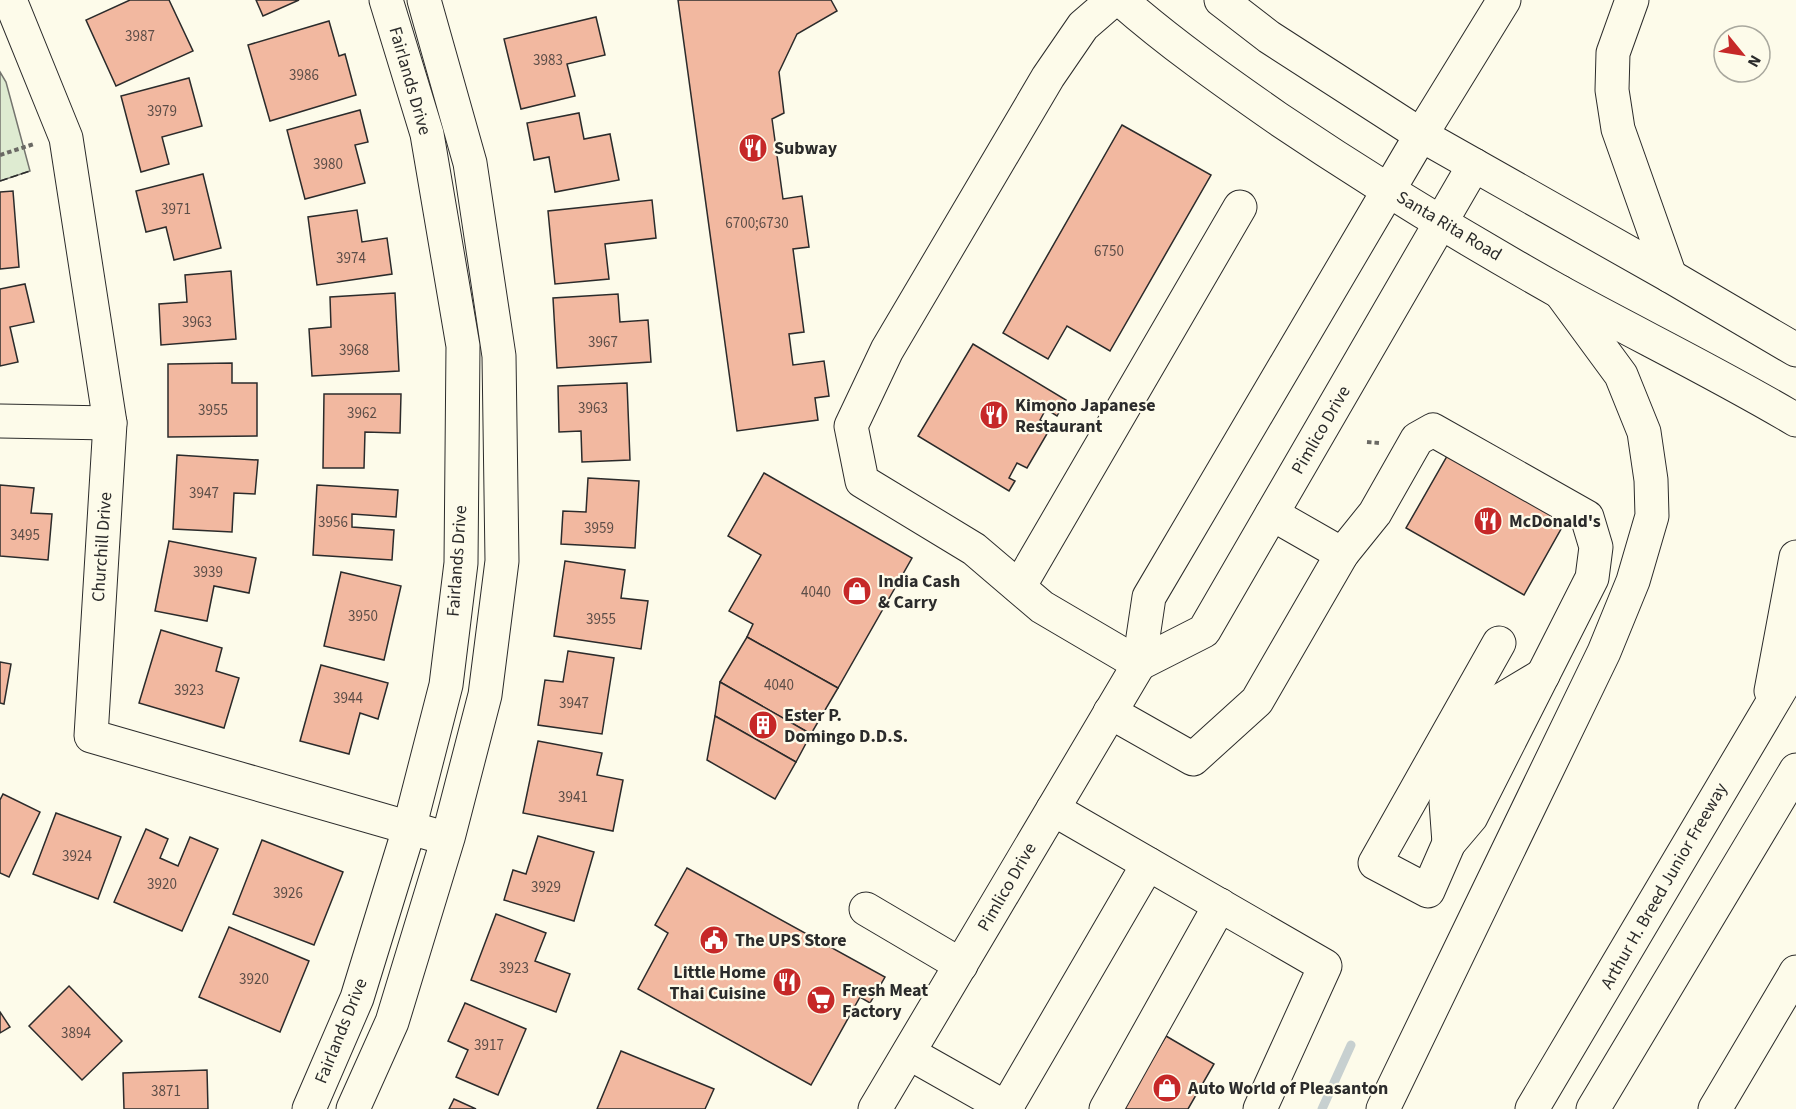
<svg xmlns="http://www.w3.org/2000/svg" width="1796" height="1109" viewBox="0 0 1796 1109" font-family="'Source Sans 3',sans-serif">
<rect width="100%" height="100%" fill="#fdfbea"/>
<!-- green -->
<path fill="#deebd1" stroke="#74746e" stroke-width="1.5" d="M0,72L6,82L30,171L0,181Z"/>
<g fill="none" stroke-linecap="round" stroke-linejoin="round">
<!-- stream -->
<path stroke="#c7d0d0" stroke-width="9" d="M1322,1109L1351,1045"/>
</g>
<!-- building -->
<g fill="#f2b8a0" stroke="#2b2b2b" stroke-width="1.5">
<path d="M130,0H169L193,51L116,86L86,20Z"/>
<path d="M256,0H299L263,16Z"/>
<path d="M678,0H831L837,11L797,34L779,72L784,113L772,119L783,199L802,196L809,247L793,249L804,332L789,334L793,365L824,361L829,396L815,398L818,420L737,431Z"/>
<path d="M596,17L605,55L567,64L575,96L521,109L504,39Z"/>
<path d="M329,21L339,56L345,54L356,95L270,121L248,45Z"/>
<path d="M189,78L202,126L162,137L169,164L141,172L121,96Z"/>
<path d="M360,110L368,142L355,145L365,183L305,199L287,130Z"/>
<path d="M579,113L584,139L610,134L619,180L555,192L549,157L534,160L527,123Z"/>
<path d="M1122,125L1211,175L1110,351L1067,326L1048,359L1003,333Z"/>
<path d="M203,174L221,248L174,260L166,227L146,232L136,191Z"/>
<path d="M13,191L19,267L0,269V192Z"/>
<path d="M652,200L656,238L605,244L609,279L555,284L548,211Z"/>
<path d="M357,210L362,242L387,238L392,274L317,285L308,217Z"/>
<path d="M231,271L236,339L161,345L159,304L187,302L185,275Z"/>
<path d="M25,284L34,322L10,327L18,362L0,366V289Z"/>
<path d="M395,293L399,371L312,376L309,329L331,327L330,297Z"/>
<path d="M618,294L620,322L648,320L651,362L557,368L553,298Z"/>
<path d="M973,344L1066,400L1057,416L1046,409L1040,420L1051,427L1027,468L1017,463L1009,478L1015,481L1009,491L918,436Z"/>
<path d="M232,363V383H257V436L168,437V364Z"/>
<path d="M627,383L630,460L582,462L581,431L559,432L558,386Z"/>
<path d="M324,394H401L400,433L365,432L364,468H323Z"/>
<path d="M1450,451L1570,513L1524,595L1406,528Z"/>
<path d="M177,455L258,460L255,494L234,493L232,532L173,529Z"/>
<path d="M764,473L912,558L838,688L747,637L753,624L729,611L761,555L728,536Z"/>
<path d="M588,478L639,481L635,548L561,544L563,511L586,512Z"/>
<path d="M0,485L34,488L31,513L52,514L48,560L0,556Z"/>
<path d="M317,485L398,490L396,517L352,514V527L394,530L392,560L313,555Z"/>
<path d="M169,541L256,558L249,593L214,586L207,621L155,611Z"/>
<path d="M565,561L625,570L621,598L648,601L641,649L554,636Z"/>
<path d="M341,572L401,586L384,660L324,646Z"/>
<path d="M161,630L222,648L216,671L239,678L224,728L139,703Z"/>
<path d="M747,637L838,688L811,734L720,682Z"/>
<path d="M568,651L614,658L602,734L538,725L545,680L563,682Z"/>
<path d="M0,662L11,664L4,704L0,703Z"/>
<path d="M321,665L388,683L378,719L360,713L349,754L300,741Z"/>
<path d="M720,682L811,734L796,762L715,716Z"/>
<path d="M715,716L796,762L775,799L707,760Z"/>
<path d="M538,741L602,753L597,775L623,780L613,831L523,813Z"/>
<path d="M3,794L40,812L9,877L0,873V800Z"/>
<path d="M56,813L121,837L98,899L33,874Z"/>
<path d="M146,829L168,839L160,858L178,866L190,837L218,849L182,931L114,902Z"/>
<path d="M538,836L594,852L574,921L504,900L513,870L526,874Z"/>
<path d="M262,840L343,872L314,945L233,914Z"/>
<path d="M687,868L885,977L870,1003L860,997L811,1085L638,989L668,933L655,925Z"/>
<path d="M496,914L546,933L535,961L570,974L556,1012L471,980Z"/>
<path d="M229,927L309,961L280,1032L199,997Z"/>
<path d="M69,986L122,1041L82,1080L29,1026Z"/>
<path d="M465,1003L526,1029L498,1095L456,1077L468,1050L448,1041Z"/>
<path d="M0,1012L10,1027L0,1033Z"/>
<path d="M1166,1036L1214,1064L1188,1109H1123Z"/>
<path d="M621,1051L714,1089L705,1109H597Z"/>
<path d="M207,1070L208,1109H124L123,1073Z"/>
<path d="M454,1099L476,1109H449Z"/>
</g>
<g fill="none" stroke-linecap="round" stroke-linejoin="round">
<!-- minor casing -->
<g stroke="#2b2b2b" stroke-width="35">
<g id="minor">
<path d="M10,0L66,138L110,423L91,736L431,834"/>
<path d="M1113,0L1083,26L1048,77L887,350L851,426L862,481L974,549L1042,607L1139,664"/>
<path d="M0,421L110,423"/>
<path d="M1272,514L1342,554"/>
<path d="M1019,587L1240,207"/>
<path d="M1139,664L1204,631L1474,165"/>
<path d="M1110,712L1193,759L1257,701L1342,554L1375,513L1417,439L1433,430L1587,517L1596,547L1592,578L1471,817L1449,843L1428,891L1375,863L1499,643"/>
<path d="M1053,809L1325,966L1260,1109"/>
<path d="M1449,843L1446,802L1503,699L1543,675"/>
<path d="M866,909L961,965"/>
<path d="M909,1053L1008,1109"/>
<path d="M1006,1108L1148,864"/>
<path d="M309,1109L357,998L409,829L446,685L461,563L463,346L427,134L386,0"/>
<path d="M353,1109L392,1022L448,838L485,695L502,561L499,356L470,163L424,0"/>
<path d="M875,1109L1139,664L1149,597L1421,135"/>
<path d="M1106,1109L1220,905"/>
</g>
</g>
<!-- major casing -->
<g stroke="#2b2b2b" stroke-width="35">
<g id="major">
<path d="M1121,0C1170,43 1224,81 1277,118C1369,180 1464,238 1560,292C1638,335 1719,374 1796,420"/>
<path d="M1221,0L1269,37L1421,135L1670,276L1796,350"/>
</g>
</g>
<!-- highway casing -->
<g stroke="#2b2b2b" stroke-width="35">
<g id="highway">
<path d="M1632,0L1613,53L1612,90L1618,129L1670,276"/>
<path d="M1421,135L1504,0"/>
<path d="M1771,691L1796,557"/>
<path d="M1383,1109L1604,652L1633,581L1652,516L1651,480L1644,432L1621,375L1560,292"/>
<path d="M1532,1109L1796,663"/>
<path d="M1593,1109L1796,770"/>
<path d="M1715,1109L1796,972"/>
</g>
</g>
<!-- path -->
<g stroke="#6a6964" stroke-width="4" stroke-dasharray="4.5 3" stroke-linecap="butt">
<path d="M0,155L34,144"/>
<path d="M1367,442L1379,443"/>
</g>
<!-- minor -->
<use href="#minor" stroke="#fdfbea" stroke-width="33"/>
<!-- major -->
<use href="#major" stroke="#fdfbea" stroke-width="33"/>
<!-- highway -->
<use href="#highway" stroke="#fdfbea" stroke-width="33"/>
<!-- fence -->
<path stroke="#2b2b2b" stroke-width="1.5" stroke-dasharray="8 3" stroke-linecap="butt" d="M0,181L30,171"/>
</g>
<!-- icons -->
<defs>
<g id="restaurant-disc" transform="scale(1.5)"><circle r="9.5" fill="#c62828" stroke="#fdfbea"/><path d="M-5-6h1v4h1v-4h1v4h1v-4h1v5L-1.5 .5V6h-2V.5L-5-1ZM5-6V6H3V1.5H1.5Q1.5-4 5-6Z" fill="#fff"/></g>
<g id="shop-disc" transform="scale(1.5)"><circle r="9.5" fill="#c62828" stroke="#fdfbea"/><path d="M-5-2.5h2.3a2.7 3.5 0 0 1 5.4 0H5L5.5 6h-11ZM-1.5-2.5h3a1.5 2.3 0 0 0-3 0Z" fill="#fff"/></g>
<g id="building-disc" transform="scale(1.5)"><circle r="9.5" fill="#c62828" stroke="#fdfbea"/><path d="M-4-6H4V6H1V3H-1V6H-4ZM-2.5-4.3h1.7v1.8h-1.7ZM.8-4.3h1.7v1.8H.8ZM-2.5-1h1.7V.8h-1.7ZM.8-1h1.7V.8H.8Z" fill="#fff"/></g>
<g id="civic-disc" transform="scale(1.5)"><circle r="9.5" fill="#c62828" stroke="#fdfbea"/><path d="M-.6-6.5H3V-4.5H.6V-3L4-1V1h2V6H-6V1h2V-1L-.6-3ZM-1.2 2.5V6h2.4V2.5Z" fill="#fff"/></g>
<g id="supermarket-disc" transform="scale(1.5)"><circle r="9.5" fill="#c62828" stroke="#fdfbea"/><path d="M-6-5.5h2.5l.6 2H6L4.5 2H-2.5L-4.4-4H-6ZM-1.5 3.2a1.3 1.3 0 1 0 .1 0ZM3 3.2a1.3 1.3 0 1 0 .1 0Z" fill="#fff"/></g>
</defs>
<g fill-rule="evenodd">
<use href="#restaurant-disc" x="753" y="148"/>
<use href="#restaurant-disc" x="994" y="415"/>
<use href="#restaurant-disc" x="1488" y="521"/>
<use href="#shop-disc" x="857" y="591"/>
<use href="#building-disc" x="763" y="725"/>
<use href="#civic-disc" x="714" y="940"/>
<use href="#restaurant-disc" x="787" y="982"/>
<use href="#supermarket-disc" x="821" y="1000"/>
<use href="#shop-disc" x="1167" y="1088"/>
</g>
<g text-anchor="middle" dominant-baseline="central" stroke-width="4.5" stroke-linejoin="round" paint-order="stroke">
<!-- number labels -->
<g font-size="15" fill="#5d4e48">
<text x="140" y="36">3987</text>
<text x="548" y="60">3983</text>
<text x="304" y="75">3986</text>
<text x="162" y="111">3979</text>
<text x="328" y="164">3980</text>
<text x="176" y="209">3971</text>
<text x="757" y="223">6700;6730</text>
<text x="1109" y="251">6750</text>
<text x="351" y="258">3974</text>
<text x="197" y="322">3963</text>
<text x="603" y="342">3967</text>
<text x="354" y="350">3968</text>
<text x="593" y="408">3963</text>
<text x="213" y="410">3955</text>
<text x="362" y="413">3962</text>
<text x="204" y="493">3947</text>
<text x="333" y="522">3956</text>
<text x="599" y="528">3959</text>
<text x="25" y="535">3495</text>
<text x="208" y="572">3939</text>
<text x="816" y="592">4040</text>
<text x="363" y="616">3950</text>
<text x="601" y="619">3955</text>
<text x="779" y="685">4040</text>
<text x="189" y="690">3923</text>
<text x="348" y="698">3944</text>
<text x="574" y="703">3947</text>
<text x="573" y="797">3941</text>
<text x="77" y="856">3924</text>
<text x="162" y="884">3920</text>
<text x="546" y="887">3929</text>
<text x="288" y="893">3926</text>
<text x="514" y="968">3923</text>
<text x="254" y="979">3920</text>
<text x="76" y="1033">3894</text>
<text x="489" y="1045">3917</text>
<text x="166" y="1091">3871</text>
</g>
<!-- street labels -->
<g font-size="18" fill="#2b2b2b" stroke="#fdfbea">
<text transform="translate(410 81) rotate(74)">Fairlands Drive</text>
<text transform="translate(1449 226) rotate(31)">Santa Rita Road</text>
<text transform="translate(1321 430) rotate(-60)">Pimlico Drive</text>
<text transform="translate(102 547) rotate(-86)">Churchill Drive</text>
<text transform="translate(457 561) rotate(-86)">Fairlands Drive</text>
<text transform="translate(1664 886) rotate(-60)">Arthur H. Breed Junior Freeway</text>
<text transform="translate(1007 887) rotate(-60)">Pimlico Drive</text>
<text transform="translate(341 1031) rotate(-68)">Fairlands Drive</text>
</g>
<!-- poi labels -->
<g font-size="18" font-weight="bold" fill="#2b2b2b" stroke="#fdfbea" text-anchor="start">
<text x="774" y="148">Subway</text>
<text x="1015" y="405">Kimono Japanese<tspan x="1015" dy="21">Restaurant</tspan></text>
<text x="1509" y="521">McDonald's</text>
<text x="878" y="581">India Cash<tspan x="878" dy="21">&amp; Carry</tspan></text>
<text x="784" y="715">Ester P.<tspan x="784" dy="21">Domingo D.D.S.</tspan></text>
<text x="735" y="940">The UPS Store</text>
<text x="766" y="972" text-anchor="end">Little Home<tspan x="766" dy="21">Thai Cuisine</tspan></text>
<text x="842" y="990">Fresh Meat<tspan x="842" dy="21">Factory</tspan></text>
<text x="1188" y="1088">Auto World of Pleasanton</text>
</g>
</g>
<!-- north arrow -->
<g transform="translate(1742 54) rotate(120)"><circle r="28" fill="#fdfbea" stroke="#a9a89e" stroke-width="1.5"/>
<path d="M0-4.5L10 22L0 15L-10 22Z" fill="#c62828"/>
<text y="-9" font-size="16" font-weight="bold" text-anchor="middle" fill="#2b2b2b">N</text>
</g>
</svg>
